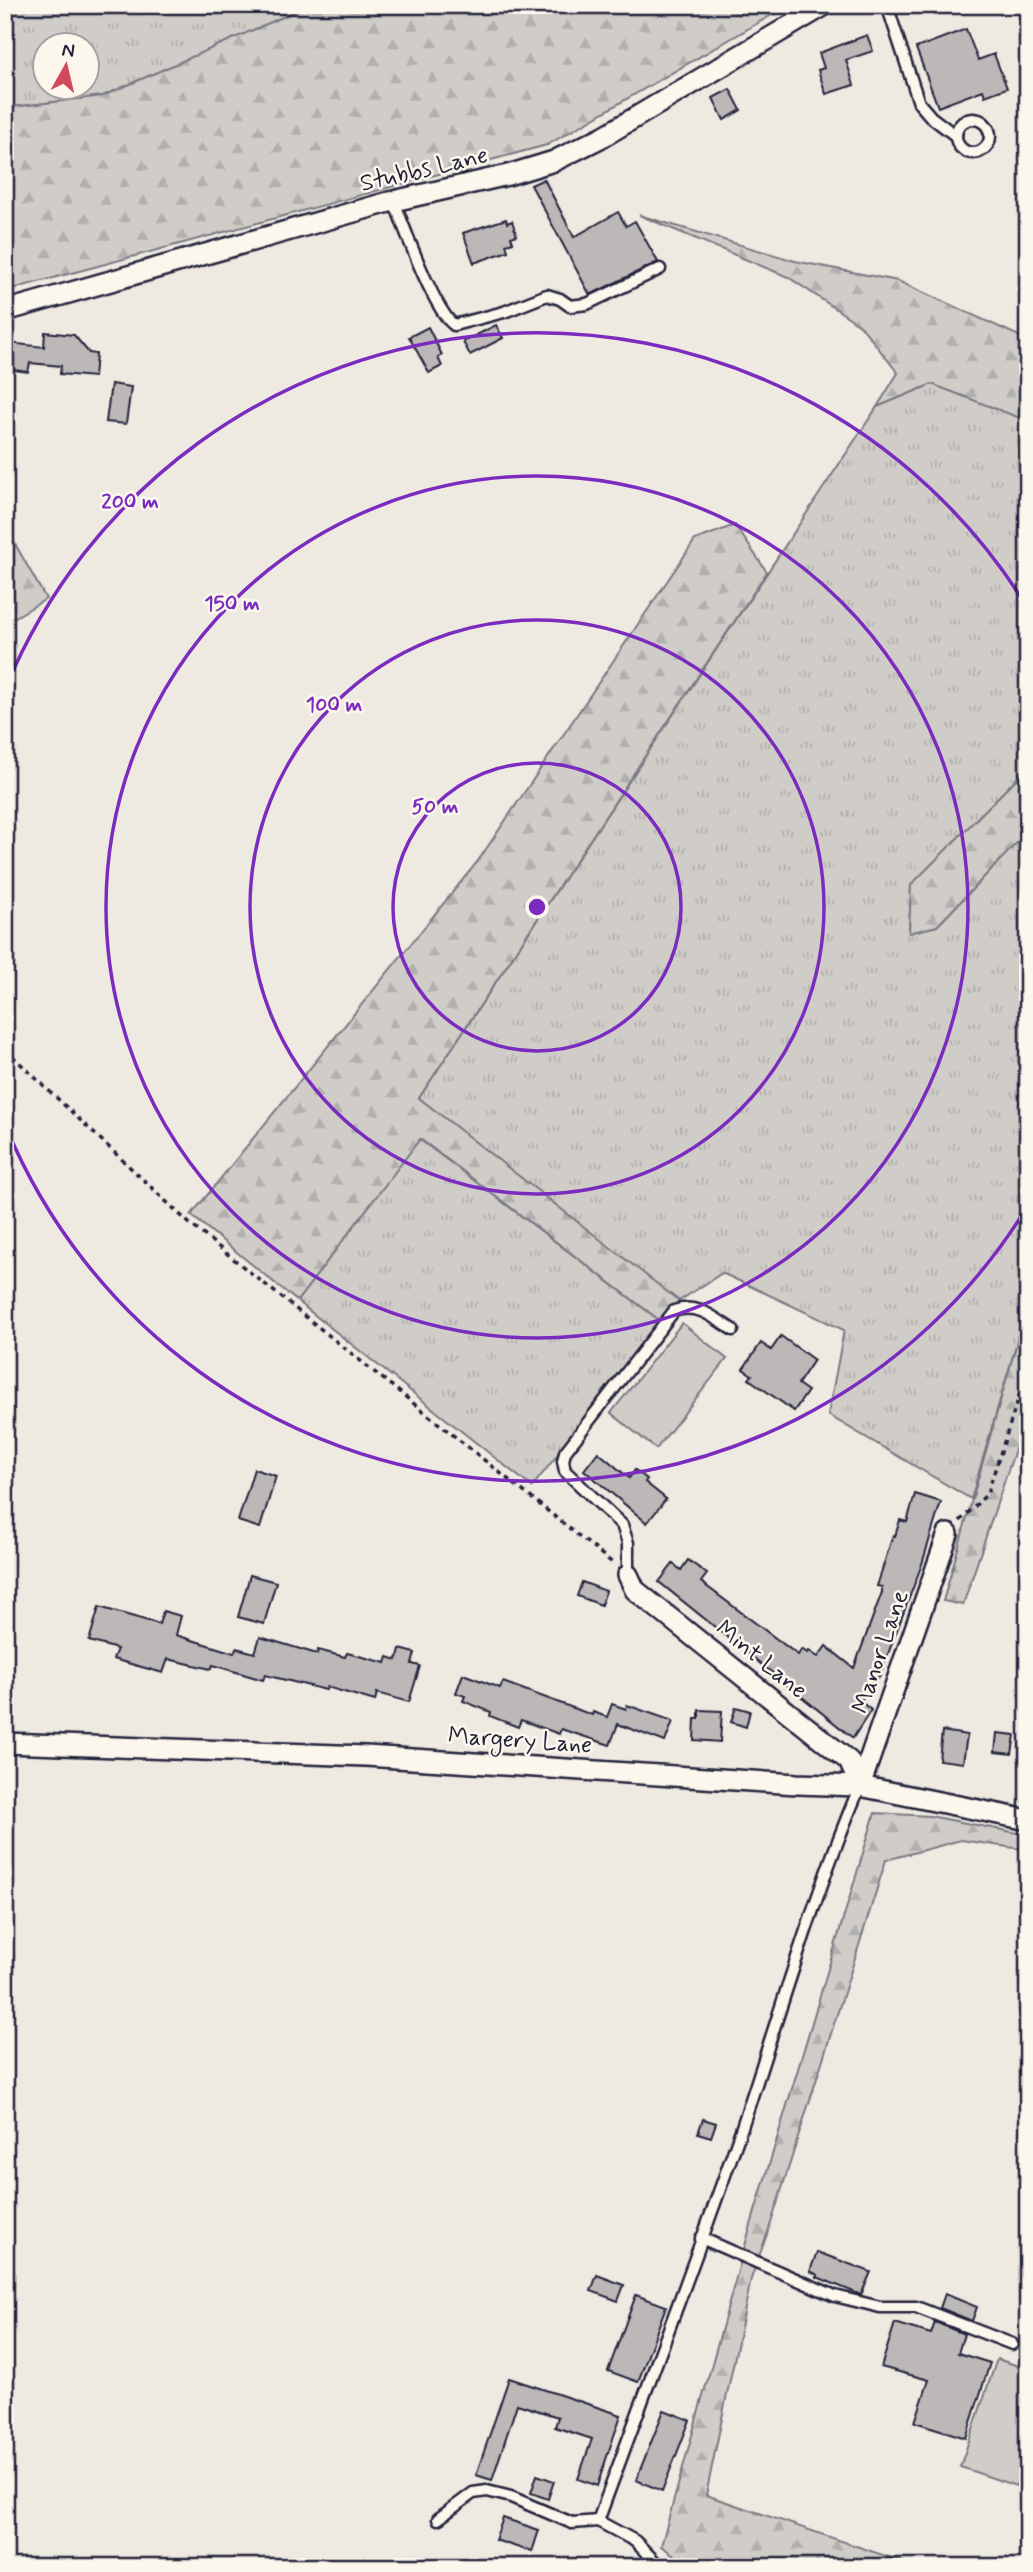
<svg xmlns="http://www.w3.org/2000/svg" width="1033" height="2572" viewBox="0 0 1033 2572" font-family="Mynerve,sans-serif">
<defs>
<pattern id="grass-tufts" width="24" height="20" patternUnits="userSpaceOnUse" patternTransform="scale(1.75)"><rect width="24" height="20" fill="#d0cdc9"/><path d="M3 7l-1-3M5 7V3M7 7l1-3M15 17l-1-3M17 17v-4M19 17l1-3" fill="none" stroke="#b2b0ae"/></pattern>
<pattern id="forest-firs" width="22" height="20" patternUnits="userSpaceOnUse" patternTransform="scale(1.75)"><rect width="22" height="20" fill="#d0cdc9"/><path d="M5 1l3.5 6h-7zM16 11l3.5 6h-7z" fill="#b2b0ae"/></pattern>
</defs>
<rect width="100%" height="100%" fill="#eeeae2"/>
<filter id="ink" filterUnits="userSpaceOnUse"><feTurbulence type="fractalNoise" baseFrequency=".0143" numOctaves="2"/><feDisplacementMap in="SourceGraphic" scale="14" xChannelSelector="R" yChannelSelector="G"/><feConvolveMatrix kernelMatrix="1 2 1 2 8 2 1 2 1" color-interpolation-filters="sRGB"/></filter>
<g filter="url(#ink)">
<!-- grass -->
<g fill="url(#grass-tufts)" stroke="#797882" stroke-width="2" fill-rule="evenodd">
<path d="M5,5H310L103,96L5,108ZM46,46H88V88H46Z"/>
<path d="M932,384L1028,421V767L911,886L909,932L937,926L1028,831V1304L971,1499L828,1415L844,1330L722,1273L679,1301L627,1263L419,1098L877,407Z"/>
<path d="M419,1139L662,1322L532,1487L297,1301Z"/>
</g>
<!-- forest -->
<g fill="url(#forest-firs)" stroke="#797882" stroke-width="2">
<path d="M310,5H789L547,145L5,291V108L103,96Z"/>
<path d="M639,215L795,261L898,281L1028,340V421L932,384L877,407L898,373L860,325L788,277Z"/>
<path d="M735,525L767,572L419,1098L679,1301L662,1322L420,1139L297,1301L191,1215L478,861L695,540Z"/>
<path d="M5,526L46,599L5,623Z"/>
<path d="M1028,767V831L937,926L909,933L911,885Z"/>
<path d="M1028,1304V1411L963,1605L943,1601Z"/>
<path d="M875,1813L930,1816L1028,1835V1850L961,1840L886,1860L771,2223L751,2279L706,2495L918,2567H692L661,2546L748,2235Z"/>
</g>
<!-- pitch -->
<g fill="#d0cdc9" stroke="#797882" stroke-width="2">
<path d="M682,1323L727,1359L656,1449L611,1413Z"/>
<path d="M997,2359L1028,2369V2451L1016,2486L960,2467Z"/>
</g>
<!-- building -->
<g fill="#bcb8b8" stroke="#22223b" stroke-width="2">
<path d="M966,29L978,60L994,54L1007,88L985,96L983,90L938,107L916,48Z"/>
<path d="M867,35L873,51L846,60L854,85L826,94L818,70L824,68L819,53Z"/>
<path d="M730,89L741,110L724,120L713,98Z"/>
<path d="M544,179L574,237L618,212L626,226L635,221L658,262L590,295L531,185Z"/>
<path d="M506,219L507,223L512,221L517,235L511,237L513,242L506,244L508,251L474,263L463,233Z"/>
<path d="M496,325L503,338L470,355L463,342Z"/>
<path d="M428,327L442,355L438,358L442,366L429,373L409,337Z"/>
<path d="M45,332L74,335L89,353L96,354L94,377L60,374L61,366L30,363L28,372L6,369L9,343L44,347Z"/>
<path d="M111,384L131,387L126,424L106,422Z"/>
<path d="M781,1336L814,1360L798,1384L808,1391L794,1411L749,1379L752,1375L743,1369L761,1343L771,1350Z"/>
<path d="M598,1452L629,1478L635,1470L647,1479L645,1482L666,1499L647,1523L584,1470Z"/>
<path d="M254,1469L276,1476L260,1528L238,1521Z"/>
<path d="M915,1494L941,1502L922,1564L880,1675L860,1701L871,1710L853,1738L659,1582L673,1564L681,1570L688,1560L707,1574L701,1582L798,1655L802,1649L807,1653L809,1651L818,1657L826,1646L854,1668L882,1592V1587L877,1586L893,1535L895,1536L900,1520L907,1522Z"/>
<path d="M250,1575L276,1582L264,1624L238,1617Z"/>
<path d="M582,1582L606,1591L601,1605L577,1596Z"/>
<path d="M99,1607L159,1624L163,1611L181,1616L176,1635L234,1653L236,1648L255,1653L260,1637L317,1654L318,1650L345,1657L347,1653L386,1663L388,1657L397,1660L400,1649L415,1653L412,1664L420,1666L409,1702L377,1693L375,1701L327,1687L326,1690L265,1675L263,1680L213,1665L211,1669L168,1659L163,1673L113,1659L117,1649L89,1641Z"/>
<path d="M463,1674L500,1688L503,1682L592,1715L593,1712L607,1717L612,1704L626,1709L627,1705L673,1721L665,1742L618,1724L610,1745L561,1729L559,1734L521,1720L518,1727L490,1716L491,1712L463,1701L465,1696L456,1693Z"/>
<path d="M736,1707L750,1711L746,1727L731,1722Z"/>
<path d="M699,1710L722,1711L720,1742L694,1740L695,1719H699Z"/>
<path d="M942,1731L967,1735L963,1763L939,1760Z"/>
<path d="M997,1733L1015,1735L1012,1754L995,1752Z"/>
<path d="M703,2119L716,2123L711,2137L698,2133Z"/>
<path d="M817,2252L871,2272L861,2295L817,2277L818,2275L810,2271Z"/>
<path d="M597,2275L624,2285L618,2301L591,2291Z"/>
<path d="M945,2294L977,2307L972,2321L940,2308Z"/>
<path d="M636,2295L666,2306L638,2382L608,2371Z"/>
<path d="M935,2322L964,2334L958,2353L990,2363L966,2438L915,2422L929,2380L881,2367L895,2323L931,2334Z"/>
<path d="M509,2378L621,2415L597,2486L578,2479L592,2439L555,2427L558,2417L517,2404L492,2480L476,2475Z"/>
<path d="M664,2410L690,2420L662,2491L636,2480Z"/>
<path d="M537,2475L554,2481L548,2499L531,2493Z"/>
<path d="M503,2518L539,2530L532,2552L495,2540Z"/>
</g>
<g fill="none" stroke-linecap="round" stroke-linejoin="round">
<!-- lane casing -->
<g stroke="#22223b" stroke-width="15">
<g id="lane">
<path d="M887,5L919,103L931,117L956,136"/>
<circle cx="973" cy="136" r="17"/>
<path d="M394,201C404,227 434,311 454,325L504,312L547,295L560,299L570,306L587,304L660,269"/>
<path d="M628,1575V1543L622,1525L565,1471L563,1461L565,1452L674,1311C697,1302 714,1318 733,1330"/>
<path d="M701,2238L835,2296L880,2307H916L1012,2344"/>
<path d="M438,2519L473,2493L487,2491L511,2497L572,2523L598,2521"/>
<path d="M660,2567L635,2541L598,2521C646,2390 696,2259 742,2127C780,2013 813,1897 860,1786"/>
</g>
</g>
<!-- street casing -->
<g stroke="#22223b" stroke-width="24">
<g id="street">
<path d="M5,311L389,202L508,175L554,161L604,136L825,5"/>
<path d="M628,1575L635,1590L849,1761L860,1786"/>
<path d="M5,1743L366,1756L797,1784L860,1786L1028,1820"/>
<path d="M860,1786L948,1534"/>
</g>
</g>
<!-- path -->
<g stroke="#22223b" stroke-width="3.5" stroke-dasharray="5 5" stroke-linecap="butt">
<path d="M5,1049L190,1224L615,1565"/>
<path d="M960,1521L987,1494L1028,1369"/>
</g>
<!-- lane -->
<use href="#lane" stroke="#fbf7ec" stroke-width="10"/>
<!-- street -->
<use href="#street" stroke="#fbf7ec" stroke-width="19"/>
</g>
</g>
<!-- distance rings -->
<g fill="none" stroke="#7b2cbf" stroke-width="3.5">
<circle cx="537" cy="907" r="144"/>
<circle cx="537" cy="907" r="287"/>
<circle cx="537" cy="907" r="431"/>
<path d="M1027 1207A575 575 0 0 1 6 1127M6 687A575 575 0 0 1 1027 607"/>
</g>
<g text-anchor="middle" dominant-baseline="central" stroke-width="5" stroke-linejoin="round" paint-order="stroke">
<!-- street labels -->
<g font-size="24" fill="#22223b" stroke="#fbf7ec">
<text transform="translate(424 170) rotate(-13)">Stubbs Lane</text>
<text transform="translate(881 1652) rotate(-71)">Manor Lane</text>
<text transform="translate(761 1660) rotate(39)">Mint Lane</text>
<text transform="translate(520 1741) rotate(4)">Margery Lane</text>
</g>
</g>
<circle cx="537" cy="907" r="10" fill="#7b2cbf" stroke="#fbf7ec" stroke-width="3.5"/>
<g font-size="21" text-anchor="middle" font-weight="bold" fill="#7b2cbf" stroke="#fbf7ec" stroke-width="5" stroke-linejoin="round" paint-order="stroke">
<text x="130" y="508">200 m</text>
<text x="232" y="610">150 m</text>
<text x="334" y="711">100 m</text>
<text x="435" y="813">50 m</text>
</g>
<!-- margin -->
<rect width="1033" height="2572" fill="none" stroke="#fbf7ec" stroke-width="28"/>
<rect x="14" y="14" width="1005" height="2544" fill="none" stroke="#22223b" stroke-width="2.5" filter="url(#ink)"/>
<!-- north arrow -->
<g transform="translate(66 66) rotate(8)"><circle r="33" fill="#fbf7ec" stroke="#a4a2a5" stroke-width="2"/>
<path d="M0-5L12 26L0 18L-12 26Z" fill="#d1495b"/>
<text y="-10" font-size="19" font-weight="bold" text-anchor="middle" fill="#22223b">N</text>
</g>
</svg>
